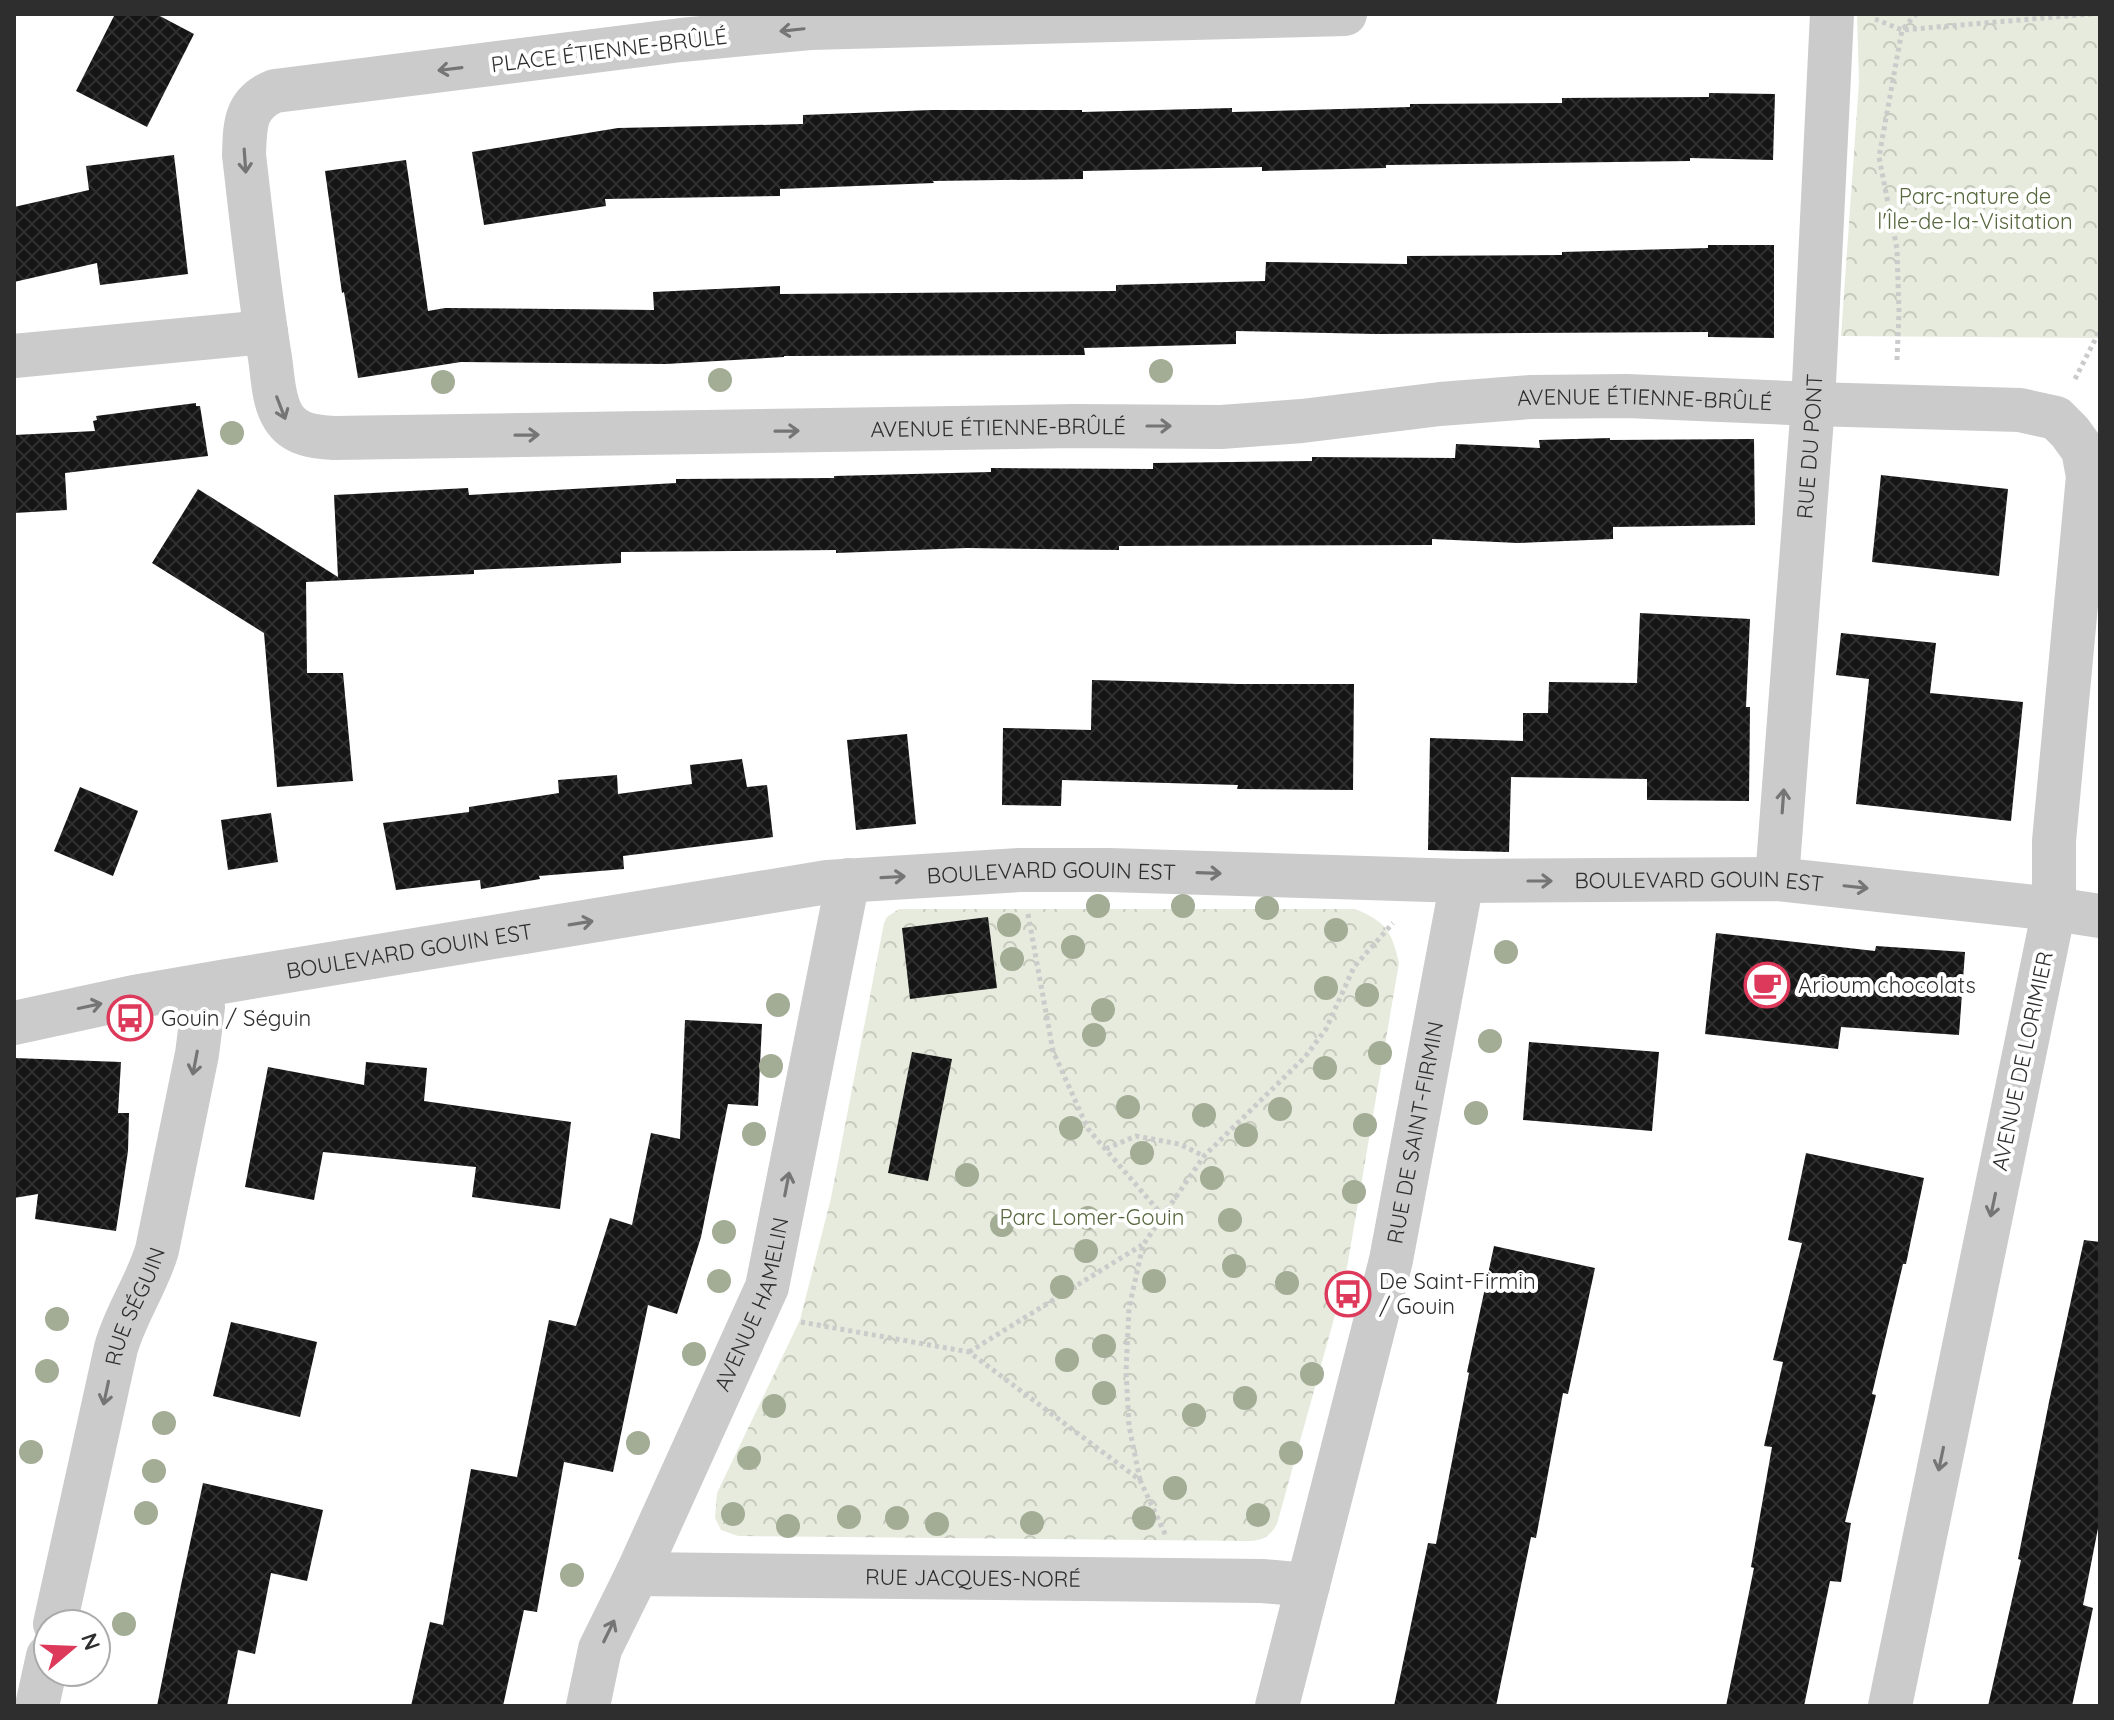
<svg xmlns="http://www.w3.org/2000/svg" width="2114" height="1720" viewBox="0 0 2114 1720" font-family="Quicksand,sans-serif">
<defs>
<pattern id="forest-crowns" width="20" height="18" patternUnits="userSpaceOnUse" patternTransform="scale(2)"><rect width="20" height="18" fill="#e6ebdd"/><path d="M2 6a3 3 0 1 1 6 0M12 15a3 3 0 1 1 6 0" fill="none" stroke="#c6cabe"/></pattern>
<pattern id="building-cross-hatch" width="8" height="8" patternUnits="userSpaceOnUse" patternTransform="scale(2)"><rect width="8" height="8" fill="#151515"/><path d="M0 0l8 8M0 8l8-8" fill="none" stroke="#2f2f2f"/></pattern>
</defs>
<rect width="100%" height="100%" fill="#fff"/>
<!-- forest -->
<g fill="url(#forest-crowns)">
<path d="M1857,14H2100V338L1841,336L1859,82Z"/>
<path d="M899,909H1355C1385,921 1392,931 1399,963L1345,1279L1277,1524C1270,1536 1264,1540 1251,1541L738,1536L721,1530L715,1518L717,1493L800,1320L831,1198L884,923L887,917Z"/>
</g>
<!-- building -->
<g fill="url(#building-cross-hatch)">
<path d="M115,14H156L194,34L147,127L76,91Z"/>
<path d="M1709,93L1775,94L1773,160L1690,158V161L1386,165V168L1262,171V167L1083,171V179L933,181L934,183L780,189V196L605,199L606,206L484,225L472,152L618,128L803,124V115L931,110H1082V112L1232,108V112L1410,107V104L1562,103V98L1709,97Z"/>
<path d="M174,155L188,274L100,285L97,263L14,282V207L89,190L86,166Z"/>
<path d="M406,160L428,311L445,308L654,310L653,292L780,286V294L1116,291V285L1265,281L1266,262L1407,264V256L1562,255V252L1708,248V245H1774V338L1708,337V332L1376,334L1236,331V344L1084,348L1085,355L784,356V357L666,364L461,362L358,378L344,292L342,293L325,171Z"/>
<path d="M196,403V406H200L208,456L65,473L67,510L14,513V435L95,431L93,421L97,420L96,416Z"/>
<path d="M1610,438V440L1754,439L1755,525L1613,527V539L1518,543L1432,539V545L1119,546V550L967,548L836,553V550L621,552V563L474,570V574L306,582L307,673H343L353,781L277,787L264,633L152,563L198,489L338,577L334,495L468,488L469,495L676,483V479L834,478V476L991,472V468L1153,469V463L1312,461V457L1455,458L1456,444L1540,448L1539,440Z"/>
<path d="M1881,475L2008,489L1999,576L1872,562Z"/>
<path d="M1640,613L1750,619L1746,707H1750L1749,801L1647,800V779L1511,777L1509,852L1428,850L1430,738L1523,741V713H1548L1549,682L1637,683Z"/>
<path d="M1841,633L1936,643L1930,693L2023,702L2011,821L1856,804L1869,679L1836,675Z"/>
<path d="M1092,680L1238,684H1354L1353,790L1237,789L1238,785L1062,780L1061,806L1002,805L1003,728L1091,730Z"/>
<path d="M907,734L916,824L856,830L847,740Z"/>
<path d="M742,759L747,787L767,785L773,837L623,856L624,869L539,876L540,879L481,889L480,880L396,890L383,823L469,812V807L559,793L558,780L617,775L618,794L692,784L690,765Z"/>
<path d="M80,787L138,811L113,876L54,851Z"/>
<path d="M271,813L278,862L228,870L221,820Z"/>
<path d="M988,917L997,988L910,999L902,928Z"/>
<path d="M1716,933L1875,951L1876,946L1965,952L1959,1035L1841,1027L1838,1049L1705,1034Z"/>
<path d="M685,1020L762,1024L758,1106L728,1104L701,1237L677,1314L648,1305L613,1472L564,1462L537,1612L524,1610L503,1706H411L430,1622L443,1625L471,1469L517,1477L549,1320L576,1326L610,1218L632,1225L651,1133L680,1139Z"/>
<path d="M1529,1042L1659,1052L1652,1131L1523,1120Z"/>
<path d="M912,1052L952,1059L928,1181L888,1173Z"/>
<path d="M14,1058L121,1062L118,1113H129L128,1151L116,1231L35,1219L38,1194L14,1198Z"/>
<path d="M366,1062L427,1068L424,1101L571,1122L560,1209L472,1197L476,1167L323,1152L314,1200L245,1187L268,1067L364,1085Z"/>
<path d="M1806,1153L1924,1178L1906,1264H1903L1872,1394L1876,1395L1845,1522L1851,1523L1841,1582L1830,1581L1804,1706H1726L1754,1568L1751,1567L1772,1447L1764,1446L1783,1362L1773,1360L1802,1243L1788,1240Z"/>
<path d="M2084,1240L2100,1242V1518L2083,1605L2093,1608L2072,1706H1988L2021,1560L2018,1559L2049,1402Z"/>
<path d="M1494,1246L1595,1268L1568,1394L1563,1393L1536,1538L1531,1537L1496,1706H1394L1428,1543L1436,1544L1469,1373L1467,1372Z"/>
<path d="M231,1322L317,1342L300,1417L213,1396Z"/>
<path d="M203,1483L323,1510L307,1581L271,1573L255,1654L238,1650L227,1706H157L181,1585Z"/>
</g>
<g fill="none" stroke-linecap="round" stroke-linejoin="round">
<!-- path -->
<g stroke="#cbcbcb" stroke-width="5" stroke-dasharray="4 4" stroke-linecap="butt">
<path d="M1875,19L1902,30L2091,14"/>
<path d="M1897,360L1899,313L1897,249L1879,157L1902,30L1916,14"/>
<path d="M2075,379L2100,330"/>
<path d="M1028,914L1053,1051L1088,1129L1163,1216"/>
<path d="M1106,1149L1136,1136L1179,1144L1204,1156"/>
<path d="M801,1322L969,1352L1140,1480L1166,1536"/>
<path d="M969,1352L1142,1245"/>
<path d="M1140,1480L1129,1426L1126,1372L1129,1308L1143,1245L1204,1156L1305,1057L1326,1029L1354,967L1393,923"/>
</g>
<!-- minor -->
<g stroke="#cbcbcb" stroke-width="44">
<path id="s1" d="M1345,14L810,28L681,40L275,91C244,103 245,126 244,155C252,223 259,291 270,358C273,377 273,402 284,418C295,435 315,437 334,438L1074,426L1221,427L1302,421L1440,404L1531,397L1627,396L1813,404L2020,410L2056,418L2070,432L2083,450L2088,476L2054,841V909L1890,1706"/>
<path d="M14,356L266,332"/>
<path id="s2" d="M1777,879L1813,404L1832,14"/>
<path d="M2054,909L2100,916"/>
<path id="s3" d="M637,1574L1262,1581L1308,1585"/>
<path id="s4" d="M55,1624L116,1348C126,1313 147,1284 157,1250L197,1054L203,1007L200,986"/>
<path d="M37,1706L48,1656"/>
<path id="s5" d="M588,1706L600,1649L637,1574L767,1287L848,880"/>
<path id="s6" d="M1277,1706L1391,1260L1462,881"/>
</g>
<!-- tertiary -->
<path stroke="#cbcbcb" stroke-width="44" id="s7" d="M14,1023L134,997L227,981L827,882L1020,870H1109L1462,881L1777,879L2054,909"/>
</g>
<!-- trees -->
<g fill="#a3ac95">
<circle cx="1161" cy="371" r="12"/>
<circle cx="720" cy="380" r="12"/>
<circle cx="443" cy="382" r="12"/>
<circle cx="232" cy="433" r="12"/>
<circle cx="1098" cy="906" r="12"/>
<circle cx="1183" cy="906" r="12"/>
<circle cx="1267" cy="908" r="12"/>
<circle cx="1009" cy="925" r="12"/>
<circle cx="1336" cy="930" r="12"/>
<circle cx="1073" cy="947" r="12"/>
<circle cx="1506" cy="952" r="12"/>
<circle cx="1012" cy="959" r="12"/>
<circle cx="1326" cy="988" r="12"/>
<circle cx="1367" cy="995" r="12"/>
<circle cx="778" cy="1005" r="12"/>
<circle cx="1103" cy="1010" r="12"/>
<circle cx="1094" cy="1035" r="12"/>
<circle cx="1490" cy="1041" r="12"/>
<circle cx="1380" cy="1053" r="12"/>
<circle cx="771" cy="1066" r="12"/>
<circle cx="1325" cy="1068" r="12"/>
<circle cx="1128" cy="1107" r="12"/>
<circle cx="1280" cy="1109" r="12"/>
<circle cx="1476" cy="1113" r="12"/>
<circle cx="1204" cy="1115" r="12"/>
<circle cx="1365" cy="1125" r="12"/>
<circle cx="1071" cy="1128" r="12"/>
<circle cx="754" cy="1134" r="12"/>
<circle cx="1246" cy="1135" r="12"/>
<circle cx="1142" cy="1153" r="12"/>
<circle cx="967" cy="1175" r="12"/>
<circle cx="1212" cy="1178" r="12"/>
<circle cx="1354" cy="1192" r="12"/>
<circle cx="1088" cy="1218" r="12"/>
<circle cx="1230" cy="1220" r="12"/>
<circle cx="1002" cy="1225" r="12"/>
<circle cx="724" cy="1232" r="12"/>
<circle cx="1086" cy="1251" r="12"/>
<circle cx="1234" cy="1266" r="12"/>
<circle cx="719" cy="1281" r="12"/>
<circle cx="1154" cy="1281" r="12"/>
<circle cx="1287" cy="1283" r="12"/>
<circle cx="1062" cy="1287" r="12"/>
<circle cx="57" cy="1319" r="12"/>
<circle cx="1104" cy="1346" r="12"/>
<circle cx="694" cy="1354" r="12"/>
<circle cx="1067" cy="1360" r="12"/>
<circle cx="47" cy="1371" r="12"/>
<circle cx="1312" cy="1374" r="12"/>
<circle cx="1104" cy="1393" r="12"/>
<circle cx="1245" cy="1398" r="12"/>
<circle cx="774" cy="1406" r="12"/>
<circle cx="1194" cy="1415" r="12"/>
<circle cx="164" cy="1423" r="12"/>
<circle cx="638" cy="1443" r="12"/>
<circle cx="31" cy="1452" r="12"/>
<circle cx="1291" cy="1453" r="12"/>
<circle cx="749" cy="1458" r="12"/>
<circle cx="154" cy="1471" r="12"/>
<circle cx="1175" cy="1488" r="12"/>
<circle cx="146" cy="1513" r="12"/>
<circle cx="733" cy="1514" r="12"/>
<circle cx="1258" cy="1515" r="12"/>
<circle cx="849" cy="1517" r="12"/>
<circle cx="897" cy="1518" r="12"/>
<circle cx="1144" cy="1518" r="12"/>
<circle cx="1032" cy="1523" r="12"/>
<circle cx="937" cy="1524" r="12"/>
<circle cx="788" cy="1526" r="12"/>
<circle cx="572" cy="1575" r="12"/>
<circle cx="124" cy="1624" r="12"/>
</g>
<!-- one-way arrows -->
<defs><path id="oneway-shaft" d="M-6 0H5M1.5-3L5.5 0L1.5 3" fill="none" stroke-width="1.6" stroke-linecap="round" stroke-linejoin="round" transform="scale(2)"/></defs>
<g stroke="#757575">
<use href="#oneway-shaft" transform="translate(792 30) rotate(174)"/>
<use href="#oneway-shaft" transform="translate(450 69) rotate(173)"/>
<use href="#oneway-shaft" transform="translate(245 161) rotate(86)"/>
<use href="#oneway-shaft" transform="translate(281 408) rotate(69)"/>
<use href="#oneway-shaft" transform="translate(1159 426)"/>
<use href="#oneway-shaft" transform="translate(787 431) rotate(-1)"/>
<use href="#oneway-shaft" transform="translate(527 435) rotate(-1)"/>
<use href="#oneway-shaft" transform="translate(1783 801) rotate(-86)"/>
<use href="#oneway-shaft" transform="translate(1209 873) rotate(2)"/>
<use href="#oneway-shaft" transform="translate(893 877) rotate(-3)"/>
<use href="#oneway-shaft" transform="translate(1540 881)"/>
<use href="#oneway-shaft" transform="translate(1856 887) rotate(6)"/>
<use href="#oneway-shaft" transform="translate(581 923) rotate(-9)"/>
<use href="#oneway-shaft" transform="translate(90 1006) rotate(-12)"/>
<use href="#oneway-shaft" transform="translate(195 1063) rotate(101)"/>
<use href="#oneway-shaft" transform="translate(787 1184) rotate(-79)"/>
<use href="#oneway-shaft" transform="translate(1993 1205) rotate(102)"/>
<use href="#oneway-shaft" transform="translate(106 1393) rotate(102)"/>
<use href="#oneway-shaft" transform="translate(1941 1459) rotate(102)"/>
<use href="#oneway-shaft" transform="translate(609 1631) rotate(-64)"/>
</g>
<!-- icons -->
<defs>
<g id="cafe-ring" transform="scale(2.3)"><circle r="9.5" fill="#fff" stroke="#dd395a" stroke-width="1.5"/><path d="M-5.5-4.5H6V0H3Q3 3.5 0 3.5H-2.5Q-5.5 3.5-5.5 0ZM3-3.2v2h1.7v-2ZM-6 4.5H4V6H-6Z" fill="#dd395a"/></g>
<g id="bus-ring" transform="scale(2.3)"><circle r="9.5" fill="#fff" stroke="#dd395a" stroke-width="1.5"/><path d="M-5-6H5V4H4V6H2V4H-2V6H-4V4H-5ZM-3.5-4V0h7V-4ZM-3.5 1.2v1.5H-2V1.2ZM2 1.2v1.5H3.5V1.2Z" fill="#dd395a"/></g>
</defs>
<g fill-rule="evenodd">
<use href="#cafe-ring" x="1767" y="985"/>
<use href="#bus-ring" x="130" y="1018"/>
<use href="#bus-ring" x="1348" y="1294"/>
</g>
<g text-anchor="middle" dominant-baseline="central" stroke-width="8" stroke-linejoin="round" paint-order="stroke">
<!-- street labels -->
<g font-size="22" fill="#2e2e2e" stroke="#fff">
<text transform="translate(609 50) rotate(-7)">PLACE ÉTIENNE-BRÛLÉ</text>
<text stroke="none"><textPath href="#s1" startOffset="2786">AVENUE ÉTIENNE-BRÛLÉ</textPath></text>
<text stroke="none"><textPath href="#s1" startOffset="2138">AVENUE ÉTIENNE-BRÛLÉ</textPath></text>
<text stroke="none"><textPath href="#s2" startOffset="434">RUE DU PONT</textPath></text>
<text stroke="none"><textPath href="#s7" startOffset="1050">BOULEVARD GOUIN EST</textPath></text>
<text stroke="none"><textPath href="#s7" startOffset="1698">BOULEVARD GOUIN EST</textPath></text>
<text stroke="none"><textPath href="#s7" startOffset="402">BOULEVARD GOUIN EST</textPath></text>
<text transform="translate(2022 1061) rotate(-78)">AVENUE DE LORIMIER</text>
<text stroke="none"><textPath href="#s6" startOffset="590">RUE DE SAINT-FIRMIN</textPath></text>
<text stroke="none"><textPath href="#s5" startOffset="436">AVENUE HAMELIN</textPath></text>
<text stroke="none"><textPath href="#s4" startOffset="328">RUE SÉGUIN</textPath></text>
<text stroke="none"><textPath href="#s3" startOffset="336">RUE JACQUES-NORÉ</textPath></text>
</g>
<!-- park labels -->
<g font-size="22" fill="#57683e" stroke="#fff">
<text x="1975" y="196">Parc-nature de<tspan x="1975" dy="25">l'Île-de-la-Visitation</tspan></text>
<text x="1092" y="1217">Parc Lomer-Gouin</text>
</g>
<!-- poi labels -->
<g font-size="22" fill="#2e2e2e" stroke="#fff" text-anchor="start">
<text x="1798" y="985">Arioum chocolats</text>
<text x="161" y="1018">Gouin / Séguin</text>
<text x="1379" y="1281">De Saint-Firmin<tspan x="1379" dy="25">/ Gouin</tspan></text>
</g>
</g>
<!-- border -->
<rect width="2114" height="1720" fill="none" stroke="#2e2e2e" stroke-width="32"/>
<!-- north arrow -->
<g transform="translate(72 1648) rotate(71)"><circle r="38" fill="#ffffff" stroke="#ababab" stroke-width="2"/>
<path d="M0-6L14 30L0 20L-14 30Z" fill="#dd395a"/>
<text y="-12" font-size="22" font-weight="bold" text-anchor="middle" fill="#2e2e2e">N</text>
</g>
</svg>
